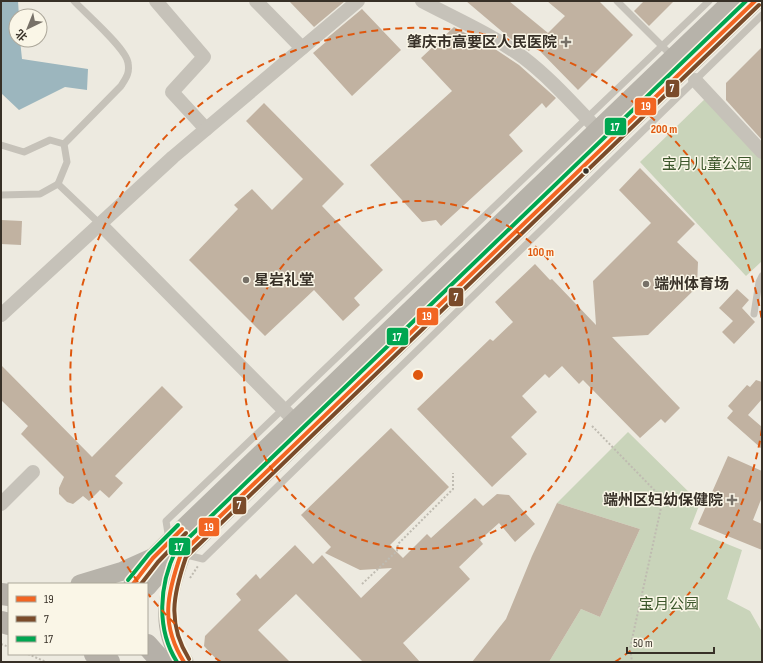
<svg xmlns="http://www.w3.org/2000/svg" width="763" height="663" viewBox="0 0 763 663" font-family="'Sofia Sans Condensed','Noto Sans SC',sans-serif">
<rect width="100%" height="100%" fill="#edeae0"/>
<!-- green -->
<g fill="#c9d4ba">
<path d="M709,95L762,152V261L746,276L640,162Z"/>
<path d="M628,432L700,503L690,529L742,550L727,599L750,611L762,632V662H549L581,609L600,617L640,529L557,503Z"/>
</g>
<!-- water -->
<path fill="#9cb6be" d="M1,1H18L19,16H16V40H20L22,59L88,69L87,90L65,87L19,110L1,93Z"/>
<!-- building -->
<g fill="#c1b2a1">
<path d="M289,1H345L314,27Z"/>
<path d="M466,1H509L548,33L565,16L547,1H599L633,35L578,90L534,45L529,51L511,39Z"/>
<path d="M644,1H674L649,26L634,11Z"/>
<path d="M362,9L401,50L352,96L313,53L327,41L326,39Z"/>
<path d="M454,27L495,49L519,65L556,98L546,108L542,103L509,135L523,151L441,226L436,220L422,222L370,165L452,91L421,58Z"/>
<path d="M762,47V140L726,100V83Z"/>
<path d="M264,103L344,184L322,206L383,270L354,298L360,305L343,321L314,290L265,336L189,260L238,209L234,205L252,189L272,210L303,179L246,121Z"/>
<path d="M640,168L695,224L677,242L698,262L697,287L648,335L612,337L680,408L665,423L661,419L640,438L583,380L579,384L562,366L549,378L545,374L522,396L537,412L511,437L527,454L492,487L417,409L490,339L493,341L513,322L495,302L535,264L550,280L552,279L596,325L593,281L651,223L619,190Z"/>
<path d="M1,220L22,221L21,245L1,244Z"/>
<path d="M737,289L749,300L742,308L755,322L734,344L722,332L733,321L719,308Z"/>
<path d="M1,365L92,457L162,386L183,407L115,476L123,483L109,498L100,490L89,501L83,496L73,504L67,502L59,494V488L64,477L21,434L28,426L1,400Z"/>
<path d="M756,380L762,382V399L748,415L762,427V449L727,418L733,411L728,406L747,385L750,387Z"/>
<path d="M391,428L449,487L390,545L403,558L427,534L431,538L475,498L483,506L497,494L509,495L535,524L515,542L499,523L480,540L483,544L459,567L470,579L403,643L420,662H363L296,594L258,630L290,662H219L204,646L205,636L241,600L236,594L256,574L260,579L295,545L313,564L322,555L361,598L392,568L360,570L325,553L331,547L301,515Z"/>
<path d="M728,456L762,471V497L753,520L762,524V550L698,524Z"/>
<path d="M557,503L640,529L600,617L581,609L549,662H472L506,619L532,556Z"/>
</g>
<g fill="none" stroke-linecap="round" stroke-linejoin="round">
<!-- path -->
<g stroke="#bfbbb1" stroke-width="2" stroke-dasharray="2 2" stroke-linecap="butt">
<path d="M592,426L663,499L630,648L632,662"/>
<path d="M190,578L198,566"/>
<path d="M362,584L397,551L398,544L453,489V473"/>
<path d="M1,644L9,647"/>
<path d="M28,654L46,662"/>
</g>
<!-- lane -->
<g stroke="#c6c2b9" stroke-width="7">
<path d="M617,1L673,57"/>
<path d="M64,144L121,86C126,78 130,73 128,63C127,49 85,13 74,1"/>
<path d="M1,145L24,152L50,140L64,144L67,162L58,184L101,225"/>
<path d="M1,195L40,194L58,184"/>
<path d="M754,314L759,282L762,276"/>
<path d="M169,540L166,521L709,1"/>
<path d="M183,554L203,559L762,15"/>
</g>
<!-- street -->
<g stroke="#c6c2b9" stroke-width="14">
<path d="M156,1L204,57L172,92L206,129"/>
<path d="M256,1L302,48"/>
<path d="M422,1C456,19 493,35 524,58C554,81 578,110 605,137"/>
<path d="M695,80L762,152"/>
<path d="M101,225L295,421"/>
<path d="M1,315L173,157L358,1"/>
<path d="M1,504L33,472"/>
</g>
<!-- secondary -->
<g stroke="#b7b3aa" stroke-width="19">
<path d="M181,555C168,590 158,629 184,662"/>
<path d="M80,584L123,571L152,558"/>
<path d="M133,584L153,558L169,542L732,1"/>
<path d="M147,587L159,573L181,554L755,1"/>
</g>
<!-- primary -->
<g stroke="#b5b0a8" stroke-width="22">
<path d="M1,594L9,595"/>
<path d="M1,622L9,624"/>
<path d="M147,645L162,662"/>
<path d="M95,654L109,662"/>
</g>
<!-- bus-1 casing -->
<g stroke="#faf6e7" stroke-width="7">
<g id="bus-1">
<path d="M133,584L153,558L182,529"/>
<path d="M184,662C160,624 167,594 181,554L755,1"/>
</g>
</g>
<!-- bus-2 casing -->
<g stroke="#faf6e7" stroke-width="7">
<g id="bus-2">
<path d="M141,584L158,562L186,533"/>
<path d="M189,659C167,623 173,595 186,557L759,5"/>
</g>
</g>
<!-- bus-3 casing -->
<g stroke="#faf6e7" stroke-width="7">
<g id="bus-3">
<path d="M128,580L149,554L178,525"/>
<path d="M177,662C156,629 159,585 176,550L746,1"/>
</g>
</g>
<!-- bus-1 -->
<use href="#bus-1" stroke="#f26522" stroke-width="4"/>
<!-- bus-2 -->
<use href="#bus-2" stroke="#7a4b2a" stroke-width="4"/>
<!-- bus-3 -->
<use href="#bus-3" stroke="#00a651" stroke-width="4"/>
</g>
<!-- distance rings -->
<g fill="none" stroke="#df570d" stroke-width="2" stroke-dasharray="7 5">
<circle cx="418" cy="375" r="174"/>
<path d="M762 429A348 348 0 0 1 615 662M221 662A348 348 0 0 1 148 594M138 582A348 348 0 1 1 762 321"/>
</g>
<!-- markers -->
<g fill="#777168" stroke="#faf6e7" stroke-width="1.5">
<path d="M564 36h4v4h4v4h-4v4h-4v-4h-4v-4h4z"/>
<circle cx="246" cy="280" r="4"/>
<circle cx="646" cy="284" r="4"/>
<path d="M730 494h4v4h4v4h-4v4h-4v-4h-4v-4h4z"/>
</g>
<circle fill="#373027" stroke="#faf6e7" stroke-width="1.5" cx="586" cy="171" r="3.5"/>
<g text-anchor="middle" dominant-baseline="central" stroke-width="3" stroke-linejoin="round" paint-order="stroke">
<!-- poi labels -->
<g font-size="15" font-weight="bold" fill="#373027" stroke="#faf6e7" text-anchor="end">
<text x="557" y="42">肇庆市高要区人民医院</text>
<text x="254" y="280" text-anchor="start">星岩礼堂</text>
<text x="654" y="284" text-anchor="start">端州体育场</text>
<text x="723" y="500">端州区妇幼保健院</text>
</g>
<!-- park labels -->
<g font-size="15" fill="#3b562a" stroke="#faf6e7">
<text x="707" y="164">宝月儿童公园</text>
<text x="669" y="604">宝月公园</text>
</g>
</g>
<circle cx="418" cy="375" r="6" fill="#df570d" stroke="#faf6e7" stroke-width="2"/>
<g font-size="12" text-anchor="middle" font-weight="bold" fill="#df570d" stroke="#faf6e7" stroke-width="3" stroke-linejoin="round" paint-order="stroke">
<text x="664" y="133">200 m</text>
<text x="541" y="256">100 m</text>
</g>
<g stroke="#faf6e7" stroke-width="1.5">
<rect x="665" y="79" width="15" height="19" rx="4" fill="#7a4b2a"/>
<rect x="634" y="97" width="23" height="19" rx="4" fill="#f26522"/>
<rect x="604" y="117" width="23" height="19" rx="4" fill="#00a651"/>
<rect x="448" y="287" width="16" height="20" rx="4" fill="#7a4b2a"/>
<rect x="416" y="307" width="23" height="19" rx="4" fill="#f26522"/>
<rect x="386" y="327" width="23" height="19" rx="4" fill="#00a651"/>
<rect x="232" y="496" width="15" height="19" rx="4" fill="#7a4b2a"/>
<rect x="198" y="517" width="22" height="20" rx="4" fill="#f26522"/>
<rect x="168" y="537" width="23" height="19" rx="4" fill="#00a651"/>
</g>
<g font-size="11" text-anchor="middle" font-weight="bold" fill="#fff">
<text x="672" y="92">7</text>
<text x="646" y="110">19</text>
<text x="615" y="131">17</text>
<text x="456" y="301">7</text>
<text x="427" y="320">19</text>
<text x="397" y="341">17</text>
<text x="239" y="509">7</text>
<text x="209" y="531">19</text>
<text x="179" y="551">17</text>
</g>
<!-- border -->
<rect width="763" height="663" fill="none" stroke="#373027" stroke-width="4"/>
<!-- legend -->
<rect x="8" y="583" width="140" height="72" fill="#faf6e7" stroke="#aca79a"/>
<rect x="16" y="596" width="20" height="6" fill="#f26522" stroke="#aca79a"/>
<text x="44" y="603" font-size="12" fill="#373027">19</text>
<rect x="16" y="616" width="20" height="6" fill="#7a4b2a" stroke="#aca79a"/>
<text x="44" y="623" font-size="12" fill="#373027">7</text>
<rect x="16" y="636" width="20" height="6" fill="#00a651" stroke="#aca79a"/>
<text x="44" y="643" font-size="12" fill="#373027">17</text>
<!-- north arrow -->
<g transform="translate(28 28) rotate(223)"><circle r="19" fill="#faf6e7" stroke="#aca79a"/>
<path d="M0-3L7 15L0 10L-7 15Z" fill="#777168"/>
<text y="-6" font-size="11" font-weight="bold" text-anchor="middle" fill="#373027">北</text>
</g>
<!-- scale -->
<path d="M627 647v6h87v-6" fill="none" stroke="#373027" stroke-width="2"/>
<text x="633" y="647" font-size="12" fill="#373027" stroke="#faf6e7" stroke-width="3" paint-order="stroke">50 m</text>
</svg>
